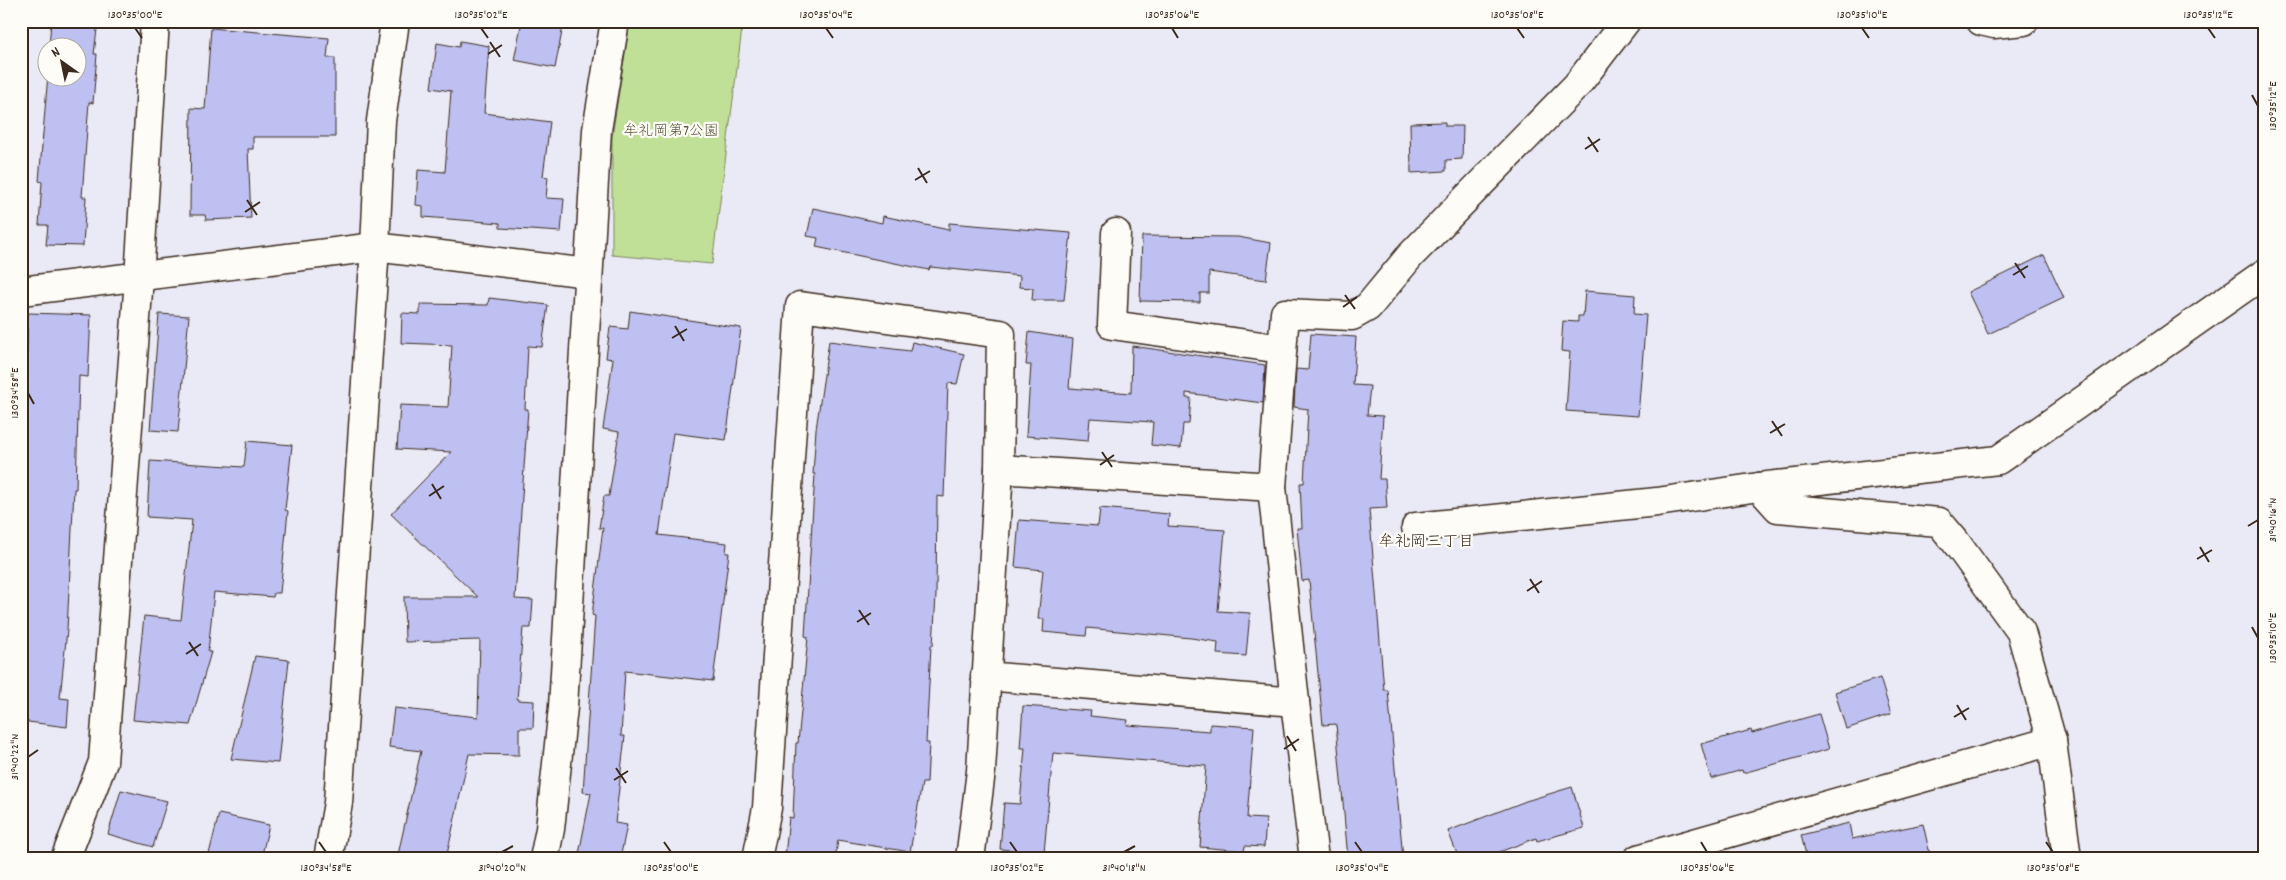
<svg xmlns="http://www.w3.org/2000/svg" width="2286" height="880" viewBox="0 0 2286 880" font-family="Dekko,'Klee One',sans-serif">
<rect width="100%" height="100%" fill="#eaeaf6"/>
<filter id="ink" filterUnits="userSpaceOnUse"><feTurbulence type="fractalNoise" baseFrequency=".02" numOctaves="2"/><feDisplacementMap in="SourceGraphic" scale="10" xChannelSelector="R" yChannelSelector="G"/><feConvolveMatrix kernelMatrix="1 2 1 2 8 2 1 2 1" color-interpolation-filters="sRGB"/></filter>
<g filter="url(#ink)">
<!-- green -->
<path fill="#c0e098" stroke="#7e855b" d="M630,21H743L712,264L612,255V137Z"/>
<!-- building -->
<g fill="#bec0f2" stroke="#3b2a1e">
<path d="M51,21H98L94,54H97L93,103L89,102L82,197H86L83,246L46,245L48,225H39L42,182L39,181L48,74V78H78V48H49Z"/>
<path d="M522,21H564L555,68L514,60Z"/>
<path d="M211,28L329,38L327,58H335V137H253V149H248L251,218L206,220L205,215H190L191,108L205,109Z"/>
<path d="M460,41L489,46L484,113L550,122L543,176L548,177L546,198L564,199L561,232L500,228V223L423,217V206L416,205L418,170L445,172L451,91L431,88L437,43L459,47Z"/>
<path d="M1445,122V126H1463L1462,159L1446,160V171L1411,173L1410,123Z"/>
<path d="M813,208L882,223L883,216L949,230V223L1071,233L1064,300H1032L1033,288L1019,287L1020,276L930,267L929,270L816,247L818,238L807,236Z"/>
<path d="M1142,236L1238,237L1271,243L1266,280L1209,272V293H1200V302L1140,301Z"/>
<path d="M2044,255L2064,298L1988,334L1968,292Z"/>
<path d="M1585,291L1635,295L1634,314L1646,315L1638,416L1566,411L1570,352L1561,351L1563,321L1578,322V316H1583Z"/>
<path d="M489,298L548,305L542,347L528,346L525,409H528L515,599L533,600L531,628H523L517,700L534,701L533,728H519V755L469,754L446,859H397L421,751L389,747L394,708L478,717L480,640L405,642L404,597H478L391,514L451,452L397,449L400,405L448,407L452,345L401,343L402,313L420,314V304L488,305Z"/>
<path d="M630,311L741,328L726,440L673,433L659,535L727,543L726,553H729L713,681L625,671L621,736H625L615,823L627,825L620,859H578L591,793L583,792L595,616L592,615L603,528H599L604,496H609L619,432L603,429L613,359L606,358L610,327L628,329Z"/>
<path d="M28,313L91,315L88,377L79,376L76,489H74L67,630L60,698L69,699L67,727L21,721V542Z"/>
<path d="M159,314L189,316L178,432L150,430Z"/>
<path d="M1029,332L1073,339L1069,388L1131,393L1132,346L1265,365L1263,403L1186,393V398H1191L1189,424H1183L1181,448L1151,445L1153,422L1090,418L1088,441L1026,436L1031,365H1026Z"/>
<path d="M1311,334L1356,337L1353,385L1370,386L1367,415L1383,416L1379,479H1385L1387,508L1369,509L1384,690H1388L1403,859H1348L1336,724L1323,725L1309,580L1302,581L1297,528H1302L1300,483H1304L1308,409L1294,407L1296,369L1308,370Z"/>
<path d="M829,341L910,351L912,342L964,354L957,384L948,383L944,497L937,496L936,595L933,645H931L926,743H929L927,783H922L910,852L838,840L835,859H800L785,857L789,817L793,818L796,743H798L808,637L805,636L815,474H813L816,429Z"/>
<path d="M247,441L292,445L285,510L288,511L280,593H274L273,597L214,592L208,652H211L190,725L133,720L144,616L181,620L192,520L147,517L150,461L244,467Z"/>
<path d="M1100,508L1169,514L1168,526L1225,530L1218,611L1250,613L1246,656L1217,654L1218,642L1191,638L1087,628L1086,636L1043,632L1044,619H1038L1043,570L1015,567L1019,520L1098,526Z"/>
<path d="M255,656L289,660L278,763L231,759Z"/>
<path d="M1880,678L1891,714L1846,729L1835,692Z"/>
<path d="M1023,706L1091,711L1090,716L1128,720L1127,725L1210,731V724L1254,727L1247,818L1266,819L1264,847L1245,846L1244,851L1200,847L1206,766L1053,753L1044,853L1000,849L1004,803L1020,804L1025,748H1020Z"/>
<path d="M1819,714L1829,749L1743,773L1742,770L1711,779L1701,744L1751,730L1752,733Z"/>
<path d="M1572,787L1584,828L1537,841L1536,838L1481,859H1459L1448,831L1526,801Z"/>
<path d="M121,790L167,801L153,847L108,834Z"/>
<path d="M219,814L269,825L261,859H231L209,854Z"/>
<path d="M1849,823L1852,839L1923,824L1931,859H1807L1801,835Z"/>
</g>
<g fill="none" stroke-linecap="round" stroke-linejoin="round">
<!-- minor casing -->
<g stroke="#3b2a1e" stroke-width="31">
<g id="minor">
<path d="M1981,21L1994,24L2024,21"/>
<path d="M1116,233L1112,325L1282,349"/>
<path d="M21,291L375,247L588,273"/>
<path d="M999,469L1272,487L1295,702L1314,859"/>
<path d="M1272,487L1285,313L1352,316L1368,307L1410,256L1577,85L1626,21"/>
<path d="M1759,487L1778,508L1939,522L1955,541L2021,632L2052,741L2067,859"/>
<path d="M1416,527L1657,502L1759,487L1998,460L2265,273"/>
<path d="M985,676L1295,702"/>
<path d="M65,859L103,762L139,278L155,21"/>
<path d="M328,859L338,803L375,247L381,121L395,21"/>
<path d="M544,859L550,829L563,707L597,130L615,21"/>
<path d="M757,859L767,808L800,306L1001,334L999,469L981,771L970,859"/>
<path d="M1638,859L2052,741"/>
</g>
</g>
<!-- minor -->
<use href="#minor" stroke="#fdfcf7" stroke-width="28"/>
</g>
</g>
<!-- ticks -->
<path fill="none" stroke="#3b2a1e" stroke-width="2" d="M135,28L142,38M481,28L488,38M826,28L833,38M1172,28L1178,38M1517,28L1524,38M1862,28L1869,38M2208,28L2215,38M490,42L500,57M488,54L502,45M2252,95L2258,106M1588,137L1598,152M1585,149L1600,139M918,168L927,183M915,180L930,171M247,200L257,215M245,212L260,202M2015,263L2025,278M2013,275L2028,266M1345,295L1355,309M1343,307L1357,297M675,326L684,341M672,338L687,329M28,393L34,404M1772,421L1782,436M1770,433L1785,424M1102,452L1112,467M1100,465L1114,455M432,484L441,499M429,496L444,486M2248,526L2258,520M2200,547L2209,562M2197,559L2212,550M1530,579L1539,593M1527,591L1542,581M859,610L869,625M857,622L871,613M2252,627L2258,638M189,642L198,656M186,654L201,644M1957,705L1966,720M1954,717L1969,708M1287,736L1296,751M1284,749L1299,739M28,757L38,750M616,768L626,783M614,780L628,771M319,842L326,852M664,842L671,852M1010,842L1017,852M1355,842L1362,852M1701,842L1707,852M2046,842L2053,852M502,852L513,846M1124,852L1135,846"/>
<g text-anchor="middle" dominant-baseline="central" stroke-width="4.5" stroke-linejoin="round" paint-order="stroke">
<!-- park labels -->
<g font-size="15" fill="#5c583c" stroke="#fdfcf7">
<text x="671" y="132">牟礼岡第7公園</text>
</g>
<!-- neighbourhood labels -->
<g font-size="16" fill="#3b2a1e" stroke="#fdfcf7">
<text x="1426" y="542">牟礼岡三丁目</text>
</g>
</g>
<!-- margin -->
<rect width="2286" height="880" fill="none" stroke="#fdfcf7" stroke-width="55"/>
<!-- north arrow -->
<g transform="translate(62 62) rotate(327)"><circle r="24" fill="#fdfcf7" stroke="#afa8a0"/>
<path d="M0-4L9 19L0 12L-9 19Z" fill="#3b2a1e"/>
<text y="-8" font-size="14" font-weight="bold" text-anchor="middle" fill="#3b2a1e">N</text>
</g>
<rect x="28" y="28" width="2230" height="824" fill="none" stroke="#3b2a1e" stroke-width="2"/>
<g font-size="12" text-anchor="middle" fill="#3b2a1e">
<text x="135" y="18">130°35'00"E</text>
<text x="481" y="18">130°35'02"E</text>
<text x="826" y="18">130°35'04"E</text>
<text x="1172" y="18">130°35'06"E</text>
<text x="1517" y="18">130°35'08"E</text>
<text x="1862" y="18">130°35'10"E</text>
<text x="2208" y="18">130°35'12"E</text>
<text transform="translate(2272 106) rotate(-90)" y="4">130°35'12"E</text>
<text transform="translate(14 393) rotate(-90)" y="4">130°34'58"E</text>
<text transform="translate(2272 520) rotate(-90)" y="4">31°40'16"N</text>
<text transform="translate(2272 638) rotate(-90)" y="4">130°35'10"E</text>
<text transform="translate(14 757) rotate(-90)" y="4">31°40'22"N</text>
<text x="326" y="871">130°34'58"E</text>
<text x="502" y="871">31°40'20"N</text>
<text x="671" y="871">130°35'00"E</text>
<text x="1017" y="871">130°35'02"E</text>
<text x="1124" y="871">31°40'18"N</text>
<text x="1362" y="871">130°35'04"E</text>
<text x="1707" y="871">130°35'06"E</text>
<text x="2053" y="871">130°35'08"E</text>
</g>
</svg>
